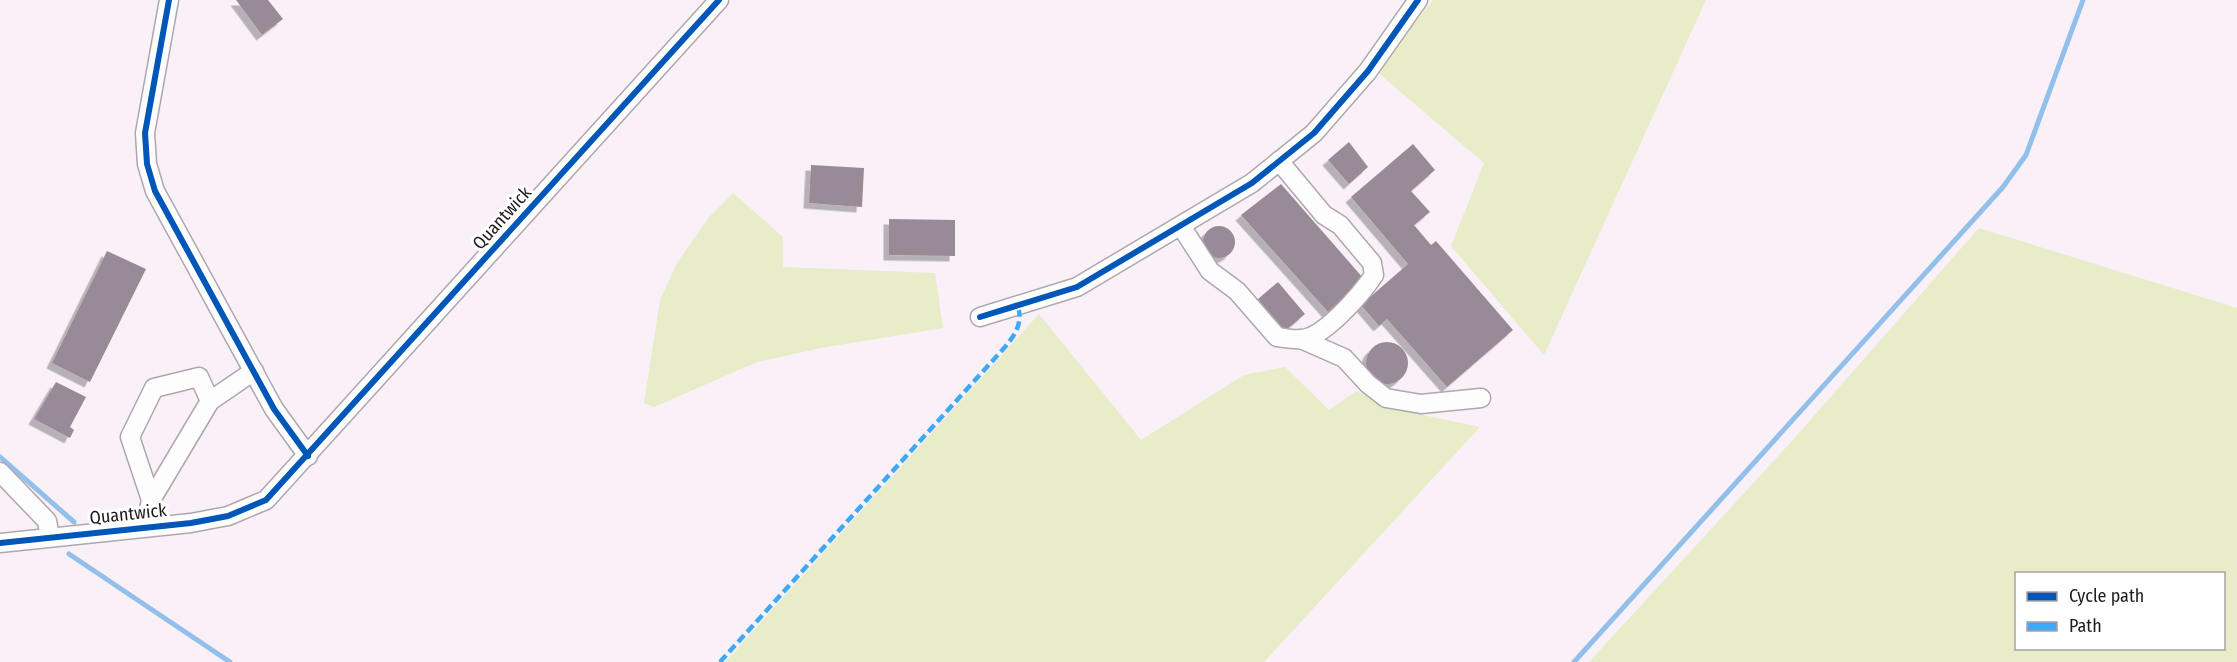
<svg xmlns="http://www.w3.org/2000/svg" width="2237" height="662" viewBox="0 0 2237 662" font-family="'Fira Sans Condensed',sans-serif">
<defs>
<filter id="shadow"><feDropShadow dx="-5.5" dy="5.5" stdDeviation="0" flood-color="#0004"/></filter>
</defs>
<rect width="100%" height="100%" fill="#faf0f8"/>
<!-- green -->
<g fill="#e8ecc9" fill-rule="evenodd">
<path d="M1433,0H1706L1544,355L1451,246L1484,163L1376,71Z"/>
<path d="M733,193L783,237V267L935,273L943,328L821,348L757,362L654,407L644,403L660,300L677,263L709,217Z"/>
<path d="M1979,228L2237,308V662H1589L1791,442ZM2016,574H2224V648H2016Z"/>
<path d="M1039,314L1141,440L1244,375L1285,367L1329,410L1356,391L1399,410L1480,427L1264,662H725Z"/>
</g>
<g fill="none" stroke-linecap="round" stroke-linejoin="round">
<!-- stream -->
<g stroke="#92c0ea" stroke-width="5">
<path d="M0,457L74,522"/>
<path d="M69,554L230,662"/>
<path d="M1574,662L2003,187L2026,155L2083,0"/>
</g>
</g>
<!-- building -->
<g fill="#998a98" filter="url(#shadow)">
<path d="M236,0H268L283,19L262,35Z"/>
<path d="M1349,142L1368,167L1349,184L1328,160Z"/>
<path d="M1413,144L1435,170L1411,191L1430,212L1414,225L1431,245L1436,241L1513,330L1447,387L1387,319L1379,326L1361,305L1408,264L1351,197Z"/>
<path d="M811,165L864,168L862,207L809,203Z"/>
<path d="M1281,184L1364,279L1328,312L1241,215Z"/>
<path d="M889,219L955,220V256L889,255Z"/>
<circle cx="1219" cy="242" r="16"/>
<path d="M107,251L146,269L90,382L52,363Z"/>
<path d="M1278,282L1305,314L1285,331L1258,299Z"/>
<circle cx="1387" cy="363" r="21"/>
<path d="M56,382L86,397L70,427L74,430L70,438L34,419Z"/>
</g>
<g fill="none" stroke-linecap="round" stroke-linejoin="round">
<!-- minor casing -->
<g stroke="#aea7ad" stroke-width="21">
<g id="minor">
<path d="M169,0L145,133L147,164L155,191L274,409L308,456"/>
<path d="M1181,226L1210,271L1237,291L1277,337C1285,338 1293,340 1301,339C1324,338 1362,293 1374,275L1372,263L1340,225L1324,215L1279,161"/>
<path d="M980,317L1077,287L1252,183L1314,133L1368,71L1418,0"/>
<path d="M1303,340L1344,358L1368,384L1386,398L1421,404L1481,398"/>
<path d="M0,472L47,521L50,537"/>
<path d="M151,500L130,437L154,388L199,377L210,401"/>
<path d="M150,526L148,514L151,500L210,401L254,371"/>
<path d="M0,543L191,523L228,516L266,500L719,0"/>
</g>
</g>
<!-- minor -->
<use href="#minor" stroke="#fefdfe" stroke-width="18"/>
<!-- quiet -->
<path stroke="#3fa9f5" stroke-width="4.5" stroke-dasharray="9 4.5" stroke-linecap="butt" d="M720,662L1005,347C1015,335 1023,323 1018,307"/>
<!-- cycleway casing -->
<g stroke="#fff" stroke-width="10">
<g id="cycleway">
<path d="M169,0L145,133L147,164L155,191L274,409L308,456"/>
<path d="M980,317L1077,287L1252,183L1314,133L1368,71L1418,0"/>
<path d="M0,543L191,523L228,516L266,500L719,0"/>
</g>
</g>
<!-- cycleway -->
<use href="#cycleway" stroke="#0057b8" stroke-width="6"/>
</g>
<g text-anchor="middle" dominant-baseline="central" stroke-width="6" stroke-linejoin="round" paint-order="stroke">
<!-- street labels -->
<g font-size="18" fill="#201a1f" stroke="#fff">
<text transform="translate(502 218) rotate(-48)">Quantwick</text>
<text transform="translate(128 514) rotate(-6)">Quantwick</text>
</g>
</g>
<!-- legend -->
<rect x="2015" y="572" width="210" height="78" fill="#ffffff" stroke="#a6a3a5" stroke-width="1.5"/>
<rect x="2027" y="592" width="30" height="9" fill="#0057b8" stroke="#a6a3a5" stroke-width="1.5"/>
<text x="2069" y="602" font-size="18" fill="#201a1f">Cycle path</text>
<rect x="2027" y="622" width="30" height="9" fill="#3fa9f5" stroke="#a6a3a5" stroke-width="1.5"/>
<text x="2069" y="632" font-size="18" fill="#201a1f">Path</text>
</svg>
